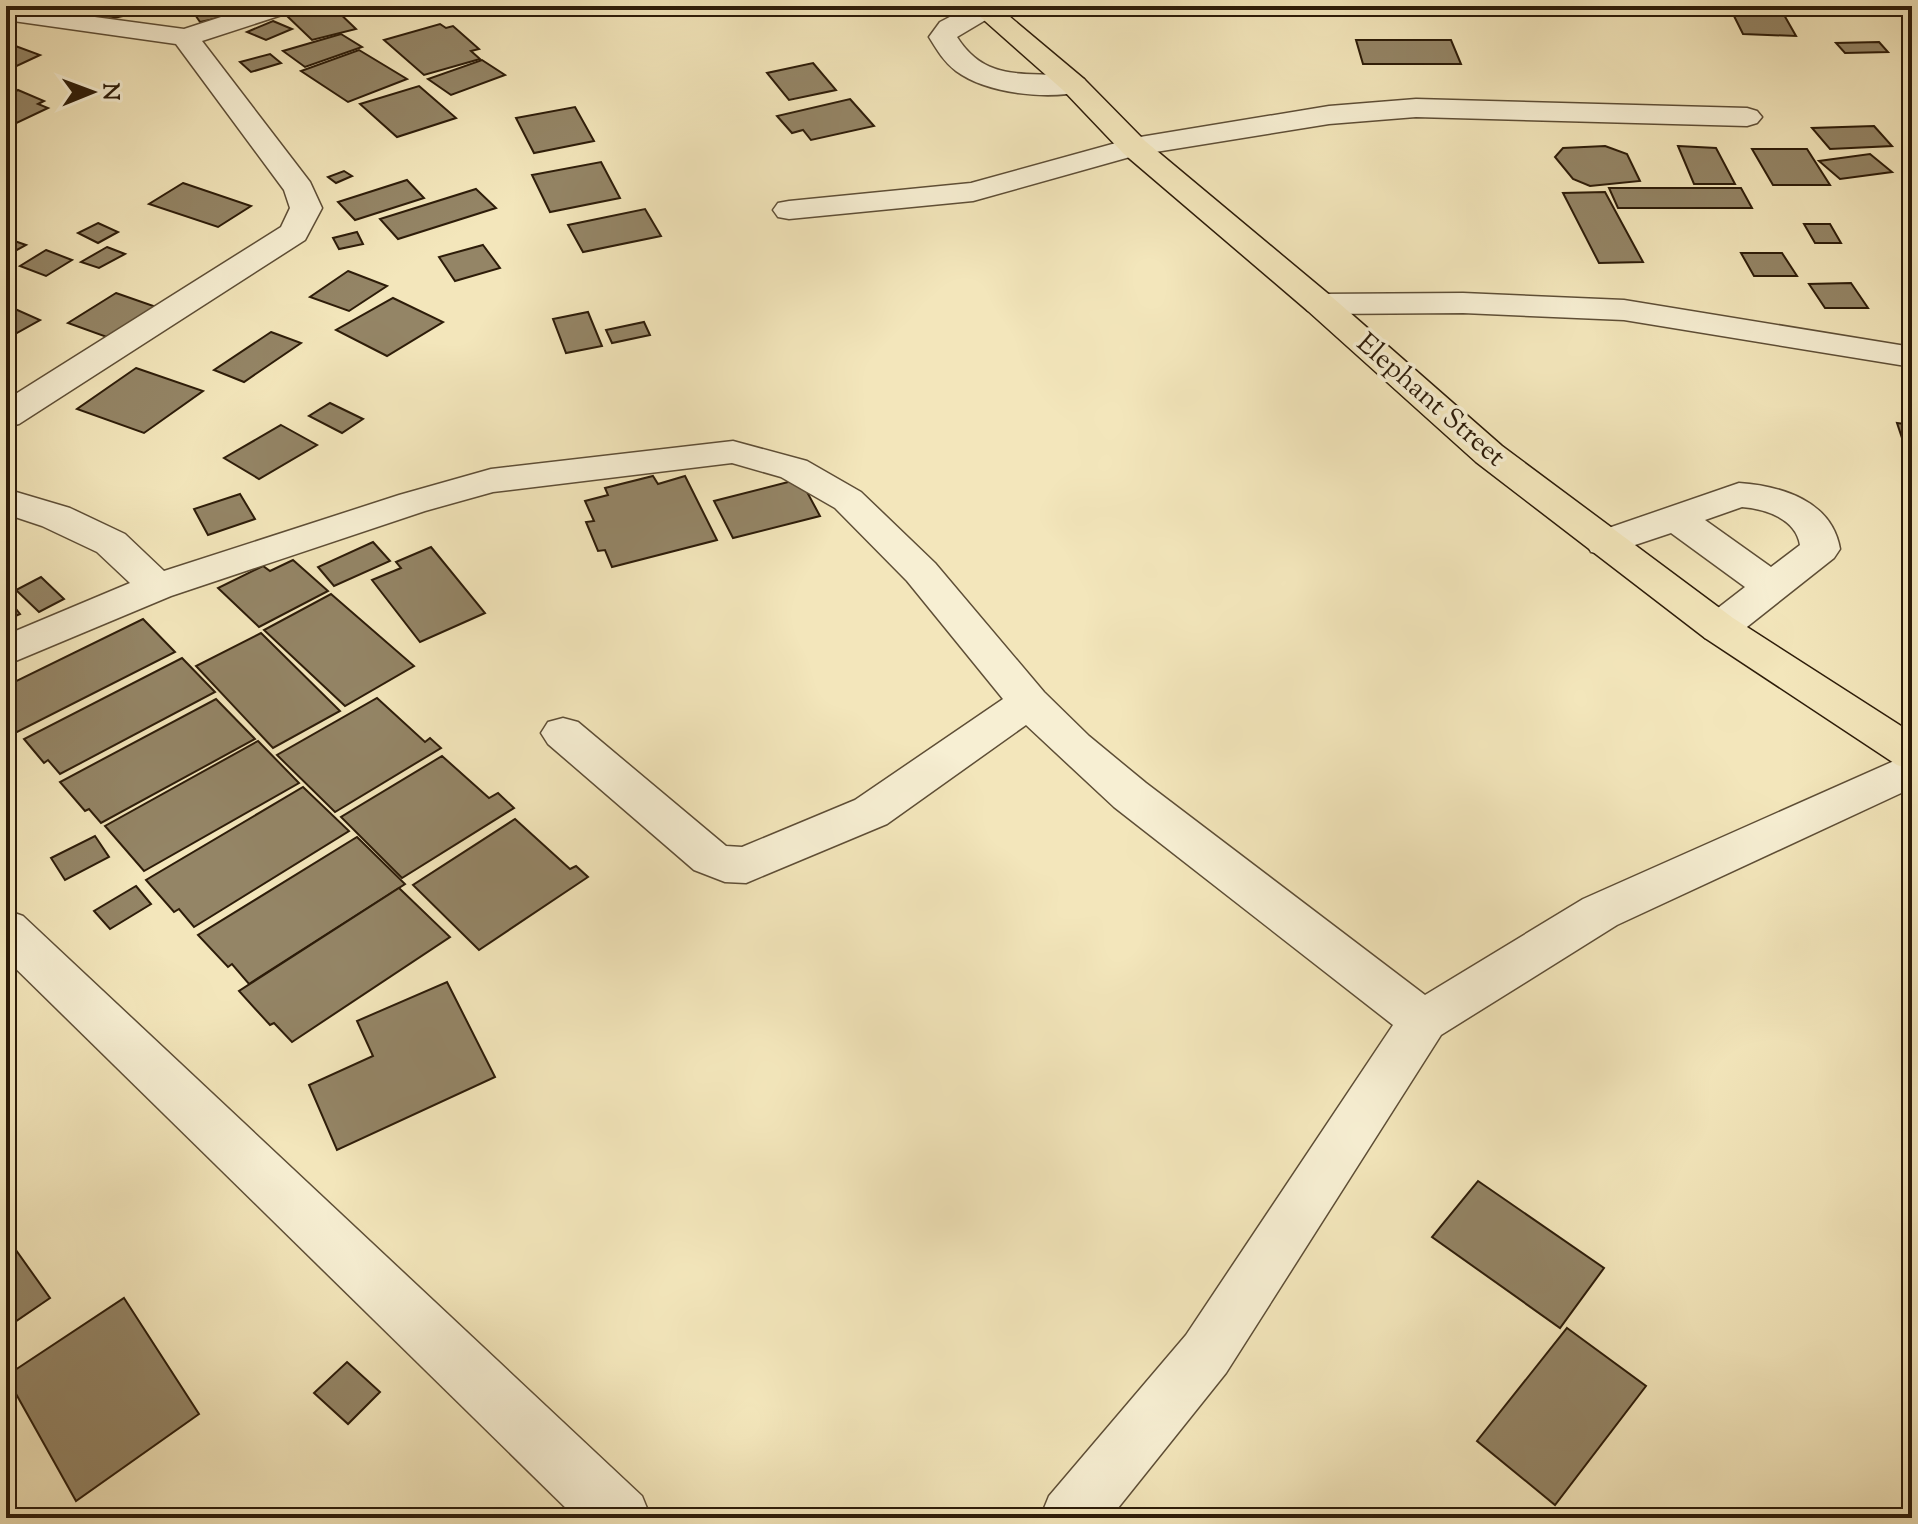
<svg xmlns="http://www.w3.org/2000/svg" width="1918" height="1524" viewBox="0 0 1918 1524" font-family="'Sorts Mill Goudy',serif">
<rect width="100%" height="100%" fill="#f3e6bb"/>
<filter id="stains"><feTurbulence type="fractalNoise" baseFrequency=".0025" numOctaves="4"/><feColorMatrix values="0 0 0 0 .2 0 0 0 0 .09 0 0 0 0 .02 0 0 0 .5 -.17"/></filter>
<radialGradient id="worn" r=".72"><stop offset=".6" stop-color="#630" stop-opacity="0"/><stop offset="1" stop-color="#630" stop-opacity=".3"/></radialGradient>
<!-- building -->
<g fill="#948566" stroke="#2d1c09" stroke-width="2">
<path d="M73,6H170L99,21L97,15L79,19Z"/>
<path d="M189,6H216L217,9L243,6L247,12L200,22Z"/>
<path d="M321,6H332L356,29L312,40L286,15Z"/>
<path d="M1729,6H1779L1796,36L1743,34Z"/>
<path d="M273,21L292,29L266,40L247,32Z"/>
<path d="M440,24L446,28L453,26L479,49L471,51L480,59L424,75L384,40Z"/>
<path d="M341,34L362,47L305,67L283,51Z"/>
<path d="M1356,40H1451L1461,64H1363Z"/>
<path d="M1879,42L1888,52L1845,53L1836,43Z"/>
<path d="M10,44L40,55L6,71V46Z"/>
<path d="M359,50L407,79L348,102L301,71Z"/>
<path d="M270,54L281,63L251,72L240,62Z"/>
<path d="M482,60L505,75L451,95L428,79Z"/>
<path d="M813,63L836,90L789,100L767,73Z"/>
<path d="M419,86L456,118L397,137L360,104Z"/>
<path d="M18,90L44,101L38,104L48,108L6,128V91L12,94Z"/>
<path d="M850,99L874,126L811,140L803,130L792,133L777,116Z"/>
<path d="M575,107L594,141L534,153L516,118Z"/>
<path d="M1874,126L1892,146L1830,149L1812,128Z"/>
<path d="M1605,146L1627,154L1640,181L1590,186L1573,179L1555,157L1563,148Z"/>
<path d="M1678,146L1716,148L1735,184H1694Z"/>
<path d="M1752,149H1807L1830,185H1773Z"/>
<path d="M1870,154L1892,172L1840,179L1819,161Z"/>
<path d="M601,162L620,198L550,212L532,175Z"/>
<path d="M344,171L352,176L336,183L328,177Z"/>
<path d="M407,180L424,198L355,220L338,202Z"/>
<path d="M183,183L251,206L218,227L149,204Z"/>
<path d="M1609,188H1741L1752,208H1618Z"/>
<path d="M476,189L496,208L398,239L380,219Z"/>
<path d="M1605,192L1643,262L1599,263L1563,193Z"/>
<path d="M645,209L661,236L583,252L568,225Z"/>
<path d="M98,223L118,232L98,243L78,233Z"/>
<path d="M1804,224H1830L1841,243H1815Z"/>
<path d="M357,232L363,244L339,249L333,238Z"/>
<path d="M6,238L26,245L6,256Z"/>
<path d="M483,245L500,268L455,281L439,257Z"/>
<path d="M107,247L125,254L99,268L81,262Z"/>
<path d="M46,250L72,260L46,276L20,266Z"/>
<path d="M1741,253H1782L1797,276H1754Z"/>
<path d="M348,271L387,286L349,311L310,297Z"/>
<path d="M1851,283L1868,308H1825L1809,284Z"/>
<path d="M116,293L162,309L115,340L68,323Z"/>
<path d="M393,298L443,322L387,356L336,330Z"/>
<path d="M6,305L40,320L6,339Z"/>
<path d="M588,312L602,346L566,353L553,319Z"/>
<path d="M644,322L650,335L612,343L606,330Z"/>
<path d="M271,332L301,343L244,382L214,370Z"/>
<path d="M136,368L203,391L144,433L77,409Z"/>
<path d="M330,403L363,419L342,433L309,416Z"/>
<path d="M1897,423L1912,425V453H1907Z"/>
<path d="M281,425L317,445L259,479L224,458Z"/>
<path d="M653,476L658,484L685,476L717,540L612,567L605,550L598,551L586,522L594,521L585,501L608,495L605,488Z"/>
<path d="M800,479L820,516L733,538L714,501Z"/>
<path d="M240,494L255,519L208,535L194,509Z"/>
<path d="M373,542L390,561L334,586L318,567Z"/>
<path d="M431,547L485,613L420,642L372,580L401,568L396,562Z"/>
<path d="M293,560L328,591L259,627L218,588L263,566L270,571Z"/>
<path d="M41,577L64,599L39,612L16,590Z"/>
<path d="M331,594L414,666L345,706L264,630Z"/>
<path d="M6,596L20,614L6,620Z"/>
<path d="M143,619L175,652L17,732L6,719V686Z"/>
<path d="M261,633L340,711L273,748L196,666Z"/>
<path d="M182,658L215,692L60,774L48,760L44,763L24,739Z"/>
<path d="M377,698L425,742L430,738L441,748L335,812L277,755Z"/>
<path d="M216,699L255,739L101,823L89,809L85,811L60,782Z"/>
<path d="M258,741L299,783L144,871L105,826Z"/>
<path d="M442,756L489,798L498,793L514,808L402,878L341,817Z"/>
<path d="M303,787L349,831L194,927L179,909L174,912L146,880Z"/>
<path d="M515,819L570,869L576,866L588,877L479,950L413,885Z"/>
<path d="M95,836L109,857L65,880L51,858Z"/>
<path d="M357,837L405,884L249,984L232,964L228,967L198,935Z"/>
<path d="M136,886L151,904L110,929L94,911Z"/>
<path d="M399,888L450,937L292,1042L274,1023L270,1025L239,991Z"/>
<path d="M447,982L495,1077L337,1150L309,1085L373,1056L357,1021Z"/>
<path d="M1478,1181L1604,1268L1560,1328L1432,1237Z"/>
<path d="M6,1236L50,1298L6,1328Z"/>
<path d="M124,1298L199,1414L76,1501L6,1376Z"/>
<path d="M1567,1328L1646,1386L1555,1505L1477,1441Z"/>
<path d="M347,1362L380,1392L348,1424L314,1393Z"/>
</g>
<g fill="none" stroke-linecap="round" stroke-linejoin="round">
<!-- minor casing -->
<g stroke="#5e4e36" stroke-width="3">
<g id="minor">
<path d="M13,6L184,29L255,6H295L291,12L202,41L310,182L322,208L305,240L19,424L6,427V400L281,227L290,208L284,190L176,44L6,20V8Z"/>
<path d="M971,6H996L998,9L994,15L957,37C990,89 1036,67 1084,79L1088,85L1084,91C1048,100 987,94 956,71C944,62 937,50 929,37L940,22Z"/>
<path d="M1416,99L1747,108L1757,111L1762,117L1757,123L1747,126L1416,117L1329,124L1137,155L973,201L789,219L778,217L773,210L778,203L789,201L971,183L1134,138L1329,106Z"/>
<path d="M1463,293L1624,300L1912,347V367L1624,320L1463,313L1320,314L1308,311L1303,304L1308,297L1320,294Z"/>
<path d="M733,441L807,461L861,492L935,563L1044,692L1089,736L1146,783L1425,995L1583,899L1912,753V788L1617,925L1441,1035L1226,1373L1110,1518H1040L1049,1496L1186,1335L1393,1025L1114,807L1026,725L887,824L746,883L725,882L694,870L548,744L541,733L548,722L563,718L578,722L726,846L742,847L855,800L1003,699L907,581L835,508L781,477L732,463L493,492L425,511L171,596L6,665V635L130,583L97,552L42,526L6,514V489L70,508L125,534L164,571L399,495L491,469Z"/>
<path d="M1739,483C1782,486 1832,501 1840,549L1834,558L1733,638L1719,642L1705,638L1699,628L1705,618L1745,587L1671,533L1605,555L1591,552L1586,543L1591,534ZM1742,507C1766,509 1796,519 1800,545L1771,567L1705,520Z"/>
<path d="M6,910L23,916L642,1496L651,1518H576L6,959Z"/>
</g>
</g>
<!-- major casing -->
<g stroke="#2d1c09" stroke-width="3">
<path id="major" d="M968,6H997L1084,79L1145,141L1332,297L1502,446L1733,618L1912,733V770L1897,765L1705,638L1476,462L1308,311L1123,153L1064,91Z"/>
</g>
<!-- minor -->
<use href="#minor" fill="#f7efd3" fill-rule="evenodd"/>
<!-- major -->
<use href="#major" fill="#f3e6bb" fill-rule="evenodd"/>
</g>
<g text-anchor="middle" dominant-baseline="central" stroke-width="7" stroke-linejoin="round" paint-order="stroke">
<!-- street labels -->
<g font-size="28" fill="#2d1c09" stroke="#f7efd3">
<text transform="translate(1430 401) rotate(41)">Elephant Street</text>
</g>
</g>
<!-- margin -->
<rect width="1918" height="1524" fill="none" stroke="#f3e6bb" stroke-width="32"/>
<rect x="8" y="8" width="1902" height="1508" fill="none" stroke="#2d1c09" stroke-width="4"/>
<rect x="16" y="16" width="1886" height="1492" fill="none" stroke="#2d1c09" stroke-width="2"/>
<!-- north arrow -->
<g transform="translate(92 92) rotate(89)" stroke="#f7efd3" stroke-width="6" paint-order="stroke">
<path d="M0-6L14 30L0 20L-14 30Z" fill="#2d1c09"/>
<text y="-12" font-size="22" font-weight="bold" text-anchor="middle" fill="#2d1c09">N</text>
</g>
<rect width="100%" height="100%" filter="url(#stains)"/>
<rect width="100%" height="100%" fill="url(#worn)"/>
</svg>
